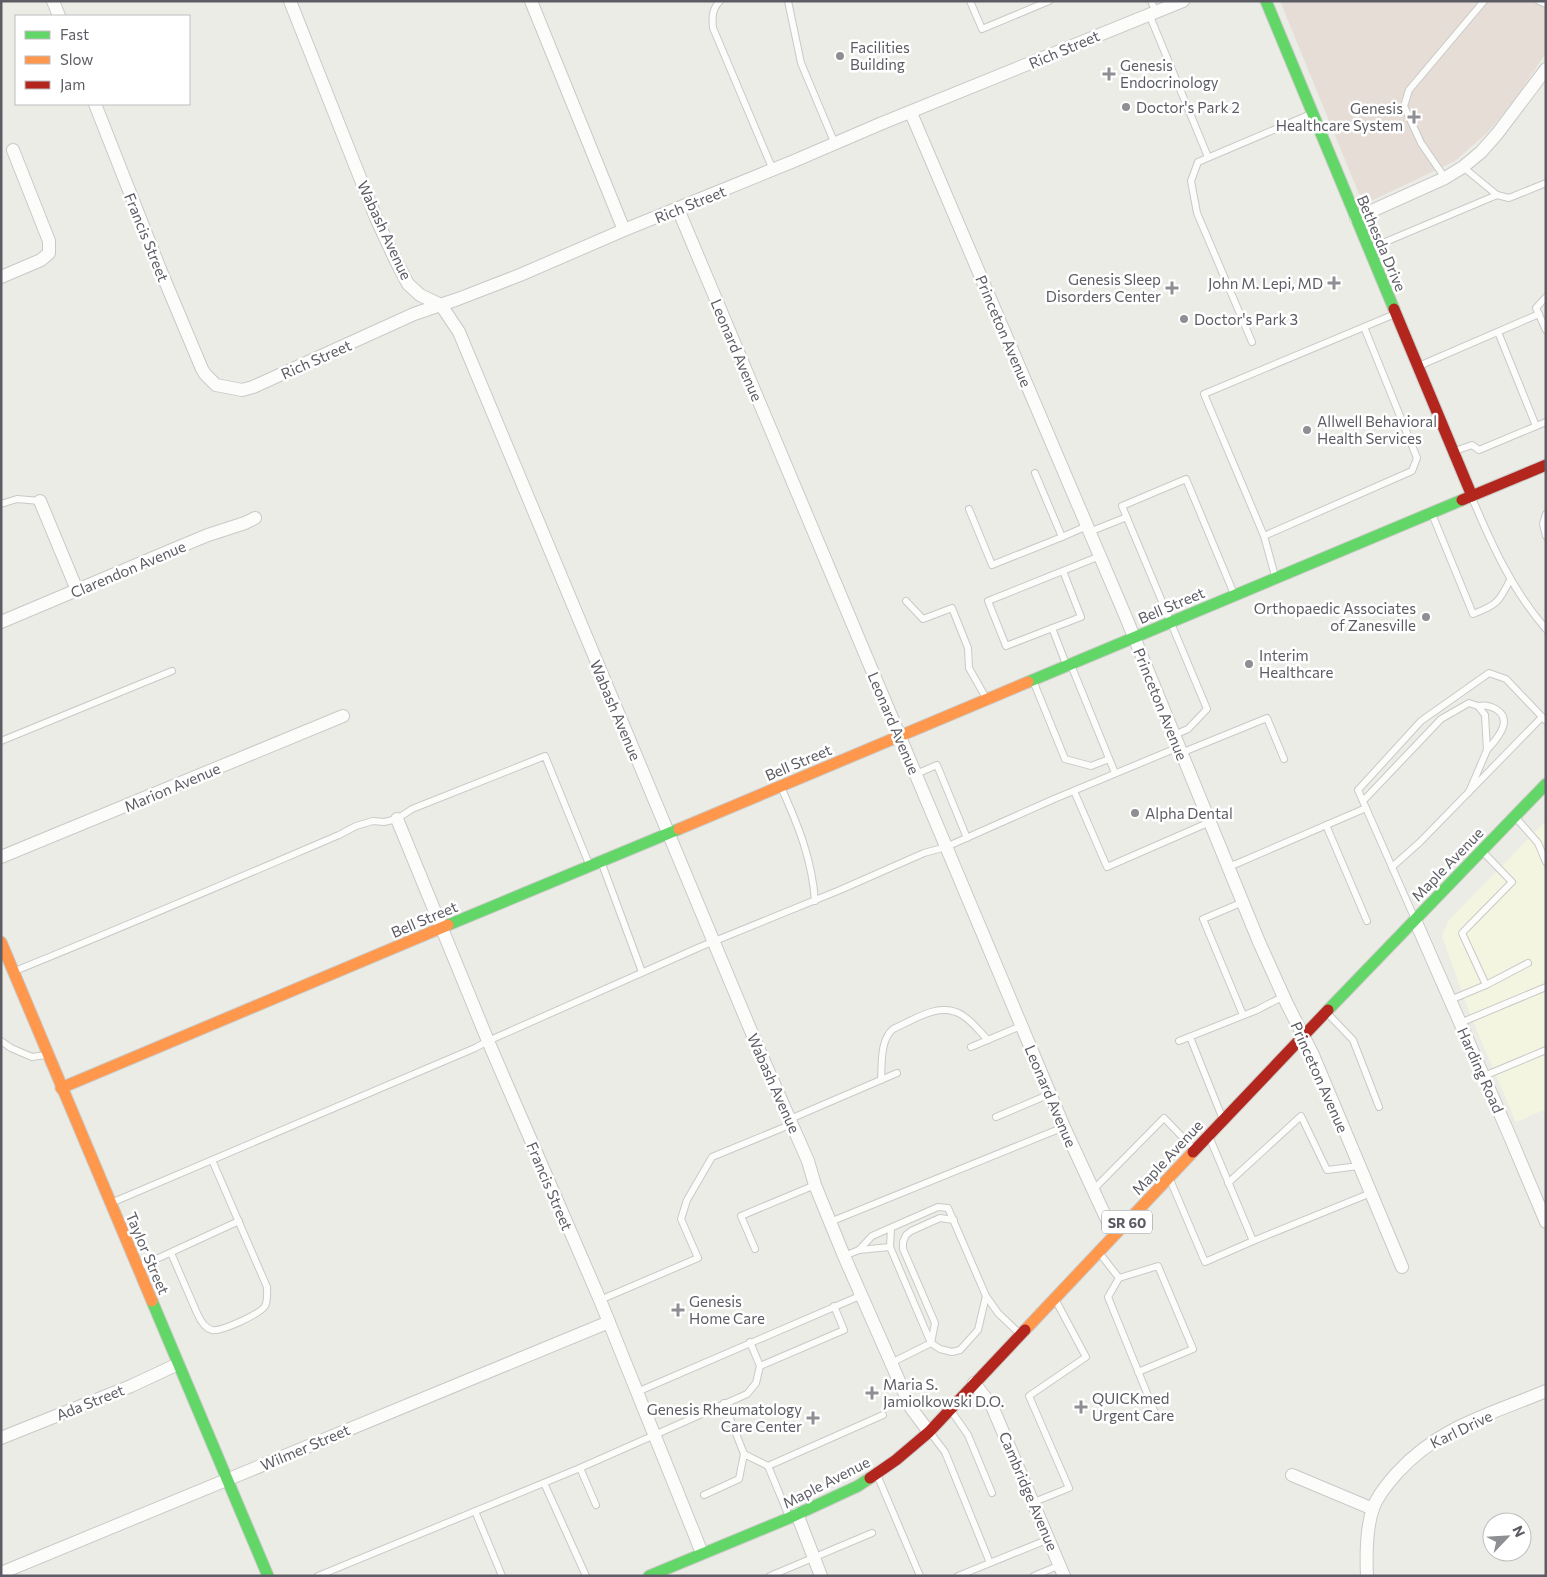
<svg xmlns="http://www.w3.org/2000/svg" width="1547" height="1577" viewBox="0 0 1547 1577" font-family="Commissioner,sans-serif">
<rect width="100%" height="100%" fill="#ecece6"/>
<!-- commercial -->
<path fill="#f4f5e0" d="M1546,821V1109L1516,1122L1470,1014L1442,936L1449,920Z"/>
<!-- medical -->
<path fill="#e5ddd6" d="M1280,1H1546V53L1515,100L1487,133L1455,161L1371,201L1359,194Z"/>
<g fill="none" stroke-linecap="round" stroke-linejoin="round">
<!-- lane casing -->
<g stroke="#c9cac8" stroke-width="8">
<g id="lane">
<path d="M720,1C712,9 712,17 713,28L773,170"/>
<path d="M788,1L801,63L835,144"/>
<path d="M970,1L982,29L1049,1"/>
<path d="M1151,1L1156,12"/>
<path d="M1539,1L1546,4"/>
<path d="M1149,14L1208,157"/>
<path d="M1463,167L1497,195"/>
<path d="M1445,178L1421,143L1404,106L1409,90L1484,1"/>
<path d="M1371,248L1497,195L1509,198L1546,183"/>
<path d="M1546,297L1536,308L1546,330"/>
<path d="M1498,332L1536,426"/>
<path d="M1252,342L1197,213L1191,181L1198,162L1311,114"/>
<path d="M1421,365L1539,314"/>
<path d="M1455,451L1472,445L1479,450L1546,422"/>
<path d="M1035,473L1062,537L1087,526"/>
<path d="M1472,498C1492,545 1512,590 1546,629"/>
<path d="M1,504L17,499L40,501"/>
<path d="M969,509L992,565L1062,537"/>
<path d="M1432,514L1473,614C1497,605 1499,602 1510,580"/>
<path d="M1546,514L1543,524L1546,536"/>
<path d="M1089,532L1127,517"/>
<path d="M1264,536L1412,471L1417,458L1364,327"/>
<path d="M1063,571L1081,617L1006,646L988,601L1100,556"/>
<path d="M1275,576L1264,536L1204,394L1395,314"/>
<path d="M906,601L923,619L952,608L968,648L969,668L986,698"/>
<path d="M1052,628L1066,664"/>
<path d="M1071,665L1115,773"/>
<path d="M1034,683L1065,759L1091,766L1109,759"/>
<path d="M1478,706C1490,704 1508,711 1503,727C1500,736 1493,743 1487,750"/>
<path d="M1174,735L1188,729L1207,709L1122,506L1186,479L1234,594"/>
<path d="M1,741L172,671"/>
<path d="M1181,753L1267,718L1284,759"/>
<path d="M916,774L937,765L967,838"/>
<path d="M781,787C798,825 812,859 815,901"/>
<path d="M1074,791L1107,867L1210,822"/>
<path d="M1363,801L1441,719L1469,703L1478,706L1485,715L1487,750L1469,792"/>
<path d="M1517,819L1538,843L1546,862"/>
<path d="M1326,825L1367,921"/>
<path d="M602,864L642,972"/>
<path d="M1228,866L1236,864L1366,808"/>
<path d="M1392,867L1420,842L1542,717"/>
<path d="M1414,917L1358,790L1421,721L1489,673L1506,679L1546,721"/>
<path d="M15,971C124,927 231,881 339,835L356,826L373,821L384,822L397,819L412,809L545,756L589,864"/>
<path d="M1486,985L1528,963"/>
<path d="M1450,1000L1486,985L1462,933L1512,882L1484,853"/>
<path d="M1328,1014L1353,1040L1379,1107"/>
<path d="M1243,1015L1203,919L1243,902"/>
<path d="M1460,1023L1546,987"/>
<path d="M1190,1037L1222,1117"/>
<path d="M1,1041L11,1048L32,1057L46,1055"/>
<path d="M1179,1041L1257,1010L1284,996"/>
<path d="M971,1047L1021,1026"/>
<path d="M1484,1076L1546,1050"/>
<path d="M881,1080C882,1064 880,1040 893,1029C914,1020 939,1001 962,1015C972,1021 980,1032 988,1040"/>
<path d="M996,1117L1050,1094"/>
<path d="M790,1119L897,1073"/>
<path d="M1211,1141L1253,1241"/>
<path d="M1171,1182L1205,1262L1253,1241L1371,1193"/>
<path d="M1228,1183L1301,1116L1327,1170L1359,1166"/>
<path d="M1092,1191L1164,1118L1194,1149"/>
<path d="M111,1203L475,1048L488,1041L700,947L840,890L924,853L946,847L1054,799L1179,747"/>
<path d="M830,1222L1064,1127"/>
<path d="M891,1228L890,1247L931,1343L940,1349L952,1352L960,1350L978,1330L986,1296"/>
<path d="M755,1249L741,1216L815,1185"/>
<path d="M859,1250L890,1247"/>
<path d="M171,1253L197,1313C200,1320 204,1328 212,1330C221,1332 260,1314 265,1306C268,1300 267,1293 267,1287L212,1160"/>
<path d="M1101,1255L1119,1278L1108,1297L1155,1413"/>
<path d="M844,1256L859,1250L872,1236L938,1207L948,1208L986,1296L998,1313L1019,1333"/>
<path d="M139,1267L239,1221"/>
<path d="M1119,1278L1158,1266L1193,1349L1138,1372"/>
<path d="M600,1300L698,1258L681,1219L687,1200L712,1157L792,1124"/>
<path d="M750,1342L760,1366"/>
<path d="M891,1363L931,1343L935,1323L903,1249V1242L906,1235L911,1231L940,1218L954,1220"/>
<path d="M637,1392L862,1295"/>
<path d="M724,1403L744,1454L768,1466L883,1415"/>
<path d="M952,1412L968,1435L992,1493"/>
<path d="M932,1435L945,1452L990,1563"/>
<path d="M768,1466L788,1514"/>
<path d="M580,1468L596,1505"/>
<path d="M878,1477L920,1576"/>
<path d="M544,1483L586,1576"/>
<path d="M704,1495L739,1479L744,1454"/>
<path d="M1034,1502L1069,1488L1029,1396L1086,1357L1056,1301"/>
<path d="M475,1511L502,1576"/>
<path d="M318,1576L580,1468L747,1394L756,1383L760,1366L844,1330L834,1306"/>
<path d="M770,1576L872,1533"/>
<path d="M958,1576L1049,1539"/>
<path d="M1034,1576L1060,1565"/>
</g>
</g>
<!-- street casing -->
<g stroke="#c9cac8" stroke-width="14">
<g id="street">
<path d="M53,1L59,16"/>
<path d="M290,1L376,218L395,259L408,284L420,295L441,305L459,332L756,1043L808,1161L815,1185L844,1256L911,1408L929,1432"/>
<path d="M531,1L624,230"/>
<path d="M95,104L160,269L202,369L205,374L216,385L242,390L253,387L414,314L458,299L520,275L624,230L794,161L880,124L1183,1"/>
<path d="M911,113L1125,615L1259,942L1287,1004L1313,1055L1402,1267"/>
<path d="M678,209L1064,1127L1114,1235"/>
<path d="M1356,218L1445,178L1463,167L1481,152L1497,134L1546,69"/>
<path d="M1,277L41,260L49,253V241L13,150"/>
<path d="M40,501L77,590"/>
<path d="M1,622L179,547L208,535L245,523L255,518"/>
<path d="M397,819L488,1041L600,1300L702,1553"/>
<path d="M1,857L343,716"/>
<path d="M1415,920L1508,1132L1546,1222"/>
<path d="M974,1383L992,1406L1064,1576"/>
<path d="M1,1438L131,1386L178,1364"/>
<path d="M1292,1475L1373,1509"/>
<path d="M797,1514L821,1576"/>
<path d="M1,1573L609,1322"/>
<path d="M1367,1576C1366,1554 1366,1529 1373,1508C1378,1495 1388,1483 1397,1473C1440,1426 1489,1415 1546,1391"/>
</g>
</g>
<!-- fast casing -->
<g stroke="#cacac9" stroke-width="13">
<g id="fast">
<path d="M1266,1L1394,309"/>
<path d="M1028,682L1462,500"/>
<path d="M448,925L679,829"/>
<path d="M1328,1010L1546,784"/>
<path d="M152,1301L268,1576"/>
<path d="M649,1576L789,1518L858,1486L870,1478"/>
</g>
</g>
<!-- slow casing -->
<g stroke="#cacac9" stroke-width="13">
<g id="slow">
<path d="M679,829L1028,682"/>
<path d="M1,942L152,1301"/>
<path d="M61,1088L448,925"/>
<path d="M1025,1330L1193,1152"/>
</g>
</g>
<!-- jam casing -->
<g stroke="#cacac9" stroke-width="13">
<g id="jam">
<path d="M1394,309L1472,496"/>
<path d="M1462,500L1546,465"/>
<path d="M1193,1152L1328,1010"/>
<path d="M870,1478L896,1460L929,1432L1025,1330"/>
</g>
</g>
<!-- lane -->
<use href="#lane" stroke="#fcfcfb" stroke-width="6"/>
<!-- street -->
<use href="#street" stroke="#fcfcfb" stroke-width="12"/>
<!-- fast -->
<use href="#fast" stroke="#63d668" stroke-width="11"/>
<!-- slow -->
<use href="#slow" stroke="#ff974d" stroke-width="11"/>
<!-- jam -->
<use href="#jam" stroke="#b3261e" stroke-width="11"/>
</g>
<!-- markers -->
<g fill="#8e8f92" stroke="#fff" stroke-width="2">
<circle cx="840" cy="56" r="5"/>
<path d="M1106.5 66.5h5v5h5v5h-5v5h-5v-5h-5v-5h5z"/>
<circle cx="1126" cy="107" r="5"/>
<path d="M1411.5 109.5h5v5h5v5h-5v5h-5v-5h-5v-5h5z"/>
<path d="M1331.5 275.5h5v5h5v5h-5v5h-5v-5h-5v-5h5z"/>
<path d="M1169.5 280.5h5v5h5v5h-5v5h-5v-5h-5v-5h5z"/>
<circle cx="1184" cy="319" r="5"/>
<circle cx="1307" cy="430" r="5"/>
<circle cx="1426" cy="617" r="5"/>
<circle cx="1249" cy="664" r="5"/>
<circle cx="1135" cy="813" r="5"/>
<path d="M675.5 1302.5h5v5h5v5h-5v5h-5v-5h-5v-5h5z"/>
<path d="M869.5 1385.5h5v5h5v5h-5v5h-5v-5h-5v-5h5z"/>
<path d="M1078.5 1399.5h5v5h5v5h-5v5h-5v-5h-5v-5h5z"/>
<path d="M810.5 1410.5h5v5h5v5h-5v5h-5v-5h-5v-5h5z"/>
</g>
<g text-anchor="middle" dominant-baseline="central" stroke-width="5" stroke-linejoin="round" paint-order="stroke">
<!-- shield labels -->
<rect fill="#fff" stroke="#8d8e92" stroke-width="1" x="1102" y="1210.5" width="50" height="23" rx="4"/>
<g font-size="14" font-weight="bold" fill="#5c5d64">
<text x="1127" y="1222">SR 60</text>
</g>
<!-- poi labels -->
<g font-size="15" fill="#5c5d64" stroke="#fff" text-anchor="start">
<text x="850" y="47">Facilities<tspan x="850" dy="17">Building</tspan></text>
<text x="1120" y="65">Genesis<tspan x="1120" dy="17">Endocrinology</tspan></text>
<text x="1136" y="107">Doctor's Park 2</text>
<text x="1403" y="108" text-anchor="end">Genesis<tspan x="1403" dy="17">Healthcare System</tspan></text>
<text x="1161" y="279" text-anchor="end">Genesis Sleep<tspan x="1161" dy="17">Disorders Center</tspan></text>
<text x="1323" y="283" text-anchor="end">John M. Lepi, MD</text>
<text x="1194" y="319">Doctor's Park 3</text>
<text x="1317" y="421">Allwell Behavioral<tspan x="1317" dy="17">Health Services</tspan></text>
<text x="1416" y="608" text-anchor="end">Orthopaedic Associates<tspan x="1416" dy="17">of Zanesville</tspan></text>
<text x="1259" y="655">Interim<tspan x="1259" dy="17">Healthcare</tspan></text>
<text x="1145" y="813">Alpha Dental</text>
<text x="689" y="1301">Genesis<tspan x="689" dy="17">Home Care</tspan></text>
<text x="883" y="1384">Maria S.<tspan x="883" dy="17">Jamiolkowski D.O.</tspan></text>
<text x="1092" y="1398">QUICKmed<tspan x="1092" dy="17">Urgent Care</tspan></text>
<text x="802" y="1409" text-anchor="end">Genesis Rheumatology<tspan x="802" dy="17">Care Center</tspan></text>
</g>
<!-- street labels -->
<g font-size="15" fill="#5c5d64" stroke="#fff">
<text transform="translate(1064 49) rotate(-23)">Rich Street</text>
<text transform="translate(690 204) rotate(-22)">Rich Street</text>
<text transform="translate(385 230) rotate(65)">Wabash Avenue</text>
<text transform="translate(147 237) rotate(68)">Francis Street</text>
<text transform="translate(1382 243) rotate(67)">Bethesda Drive</text>
<text transform="translate(1004 331) rotate(67)">Princeton Avenue</text>
<text transform="translate(737 350) rotate(67)">Leonard Avenue</text>
<text transform="translate(316 359) rotate(-24)">Rich Street</text>
<text transform="translate(128 569) rotate(-23)">Clarendon Avenue</text>
<text transform="translate(1171 605) rotate(-23)">Bell Street</text>
<text transform="translate(1161 704) rotate(68)">Princeton Avenue</text>
<text transform="translate(616 710) rotate(67)">Wabash Avenue</text>
<text transform="translate(894 723) rotate(67)">Leonard Avenue</text>
<text transform="translate(798 762) rotate(-23)">Bell Street</text>
<text transform="translate(172 787) rotate(-23)">Marion Avenue</text>
<text transform="translate(1447 864) rotate(-46)">Maple Avenue</text>
<text transform="translate(424 919) rotate(-23)">Bell Street</text>
<text transform="translate(1481 1070) rotate(66)">Harding Road</text>
<text transform="translate(1320 1077) rotate(66)">Princeton Avenue</text>
<text transform="translate(774 1083) rotate(66)">Wabash Avenue</text>
<text transform="translate(1051 1096) rotate(67)">Leonard Avenue</text>
<text transform="translate(1167 1157) rotate(-47)">Maple Avenue</text>
<text transform="translate(550 1186) rotate(67)">Francis Street</text>
<text transform="translate(148 1253) rotate(67)">Taylor Street</text>
<text transform="translate(90 1402) rotate(-22)">Ada Street</text>
<text transform="translate(1461 1429) rotate(-26)">Karl Drive</text>
<text transform="translate(305 1447) rotate(-23)">Wilmer Street</text>
<text transform="translate(826 1482) rotate(-27)">Maple Avenue</text>
<text transform="translate(1029 1491) rotate(67)">Cambridge Avenue</text>
</g>
</g>
<!-- border -->
<rect width="1547" height="1577" fill="none" stroke="#5c5d64" stroke-width="5"/>
<!-- legend -->
<rect x="15" y="15" width="175" height="90" fill="#ffffff" stroke="#bebec1"/>
<rect x="25" y="31" width="25" height="8" fill="#63d668" stroke="#bebec1"/>
<text x="60" y="40" font-size="15" fill="#5c5d64">Fast</text>
<rect x="25" y="56" width="25" height="8" fill="#ff974d" stroke="#bebec1"/>
<text x="60" y="65" font-size="15" fill="#5c5d64">Slow</text>
<rect x="25" y="81" width="25" height="8" fill="#b3261e" stroke="#bebec1"/>
<text x="60" y="90" font-size="15" fill="#5c5d64">Jam</text>
<!-- north arrow -->
<g transform="translate(1507 1537) rotate(65)"><circle r="24" fill="#ffffff" stroke="#bebec1"/>
<path d="M0-4L9 19L0 12L-9 19Z" fill="#8e8f92"/>
<text y="-8" font-size="14" font-weight="bold" text-anchor="middle" fill="#5c5d64">N</text>
</g>
</svg>
